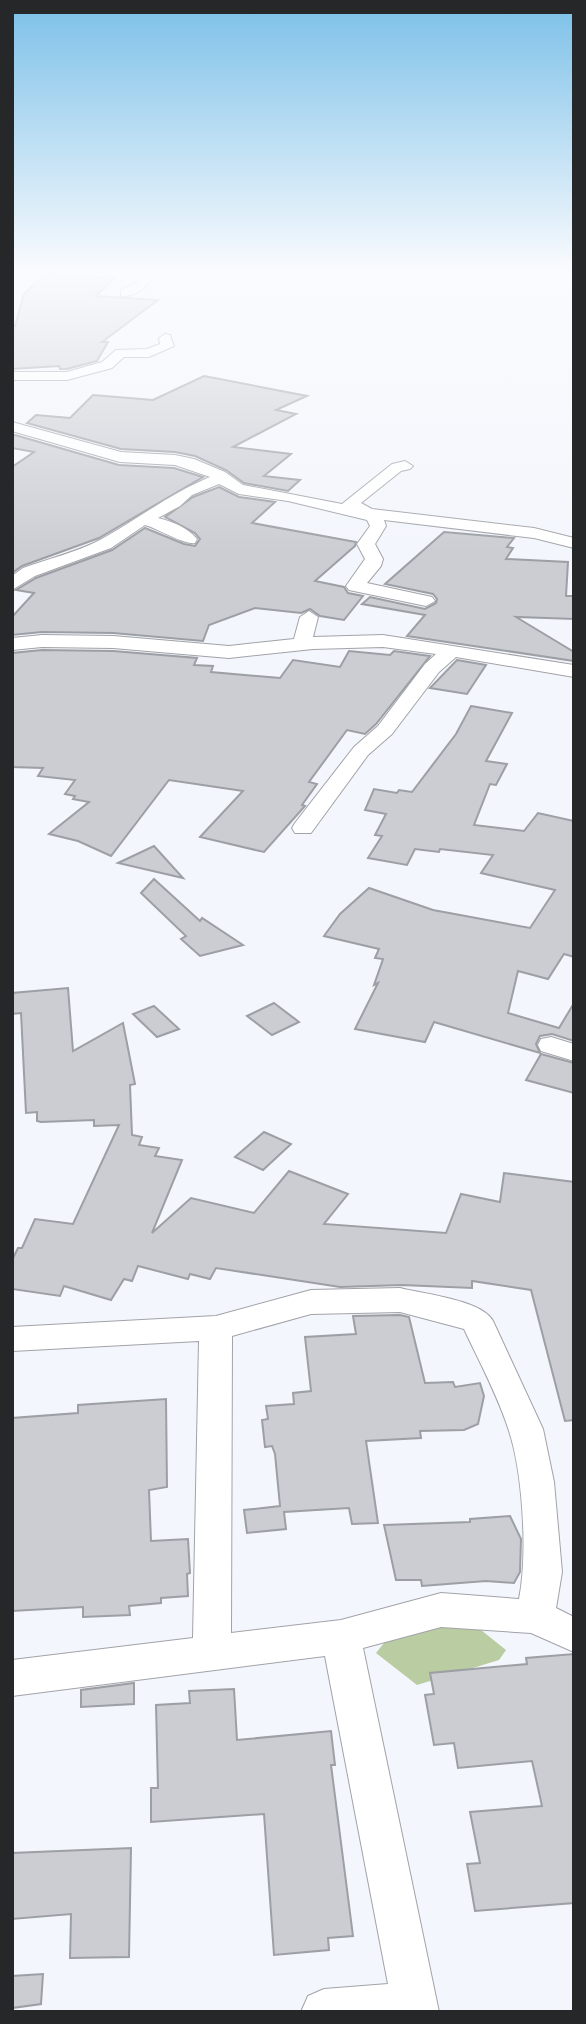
<svg xmlns="http://www.w3.org/2000/svg" width="586" height="2024" viewBox="0 0 586 2024" font-family="Rubik,sans-serif">
<rect width="100%" height="100%" fill="#f3f6fc"/>
<!-- green -->
<path fill="#b9cca2" d="M466,1618L506,1650L499,1660L417,1685L376,1653L397,1627Z"/>
<!-- building -->
<g fill="#cbcdd3" stroke="#9c9fa4" stroke-width="2">
<path d="M45,274L114,278L96,296L158,300L102,342H108L97,361L67,369H60L59,366L12,369V326H15L24,294Z"/>
<path d="M204,376L307,396L276,410L296,414L233,447L291,454L264,476L300,480L288,491L244,483L226,470L195,456L175,452L121,449L27,423L36,415L70,418L93,395L153,400Z"/>
<path d="M15,435L119,465L174,468L203,477L99,538L22,566L12,573V467L34,452L12,448V437Z"/>
<path d="M219,487L239,497L275,502L252,523L356,542L355,546L315,581L344,587L348,593L363,596L344,620L320,616L310,609L301,613L255,608L209,625L203,641L113,633L42,632L12,635V617L34,593L16,590L36,578L112,550L145,528L184,544L195,546L200,539L195,533L165,517L193,497Z"/>
<path d="M444,532L514,538L507,547L513,548L506,559L568,562L566,596H574V619L516,617L574,652V661L407,636L425,615L362,604L370,597L425,609L436,603L437,599L433,594L385,584Z"/>
<path d="M42,650L113,651L197,658L194,665L213,666L211,672L280,678L293,660L340,667L349,651L390,655L394,651L430,656L376,724L365,734L347,730L309,782L317,784L302,805L305,806L264,852L200,837L243,791L169,780L111,856L78,841L49,834L89,802L73,799L75,796L65,794L75,780L38,776L43,768L12,767V653Z"/>
<path d="M457,660L486,665L467,694L430,688Z"/>
<path d="M471,706L512,713L486,761L507,764L496,785L490,784L474,825L524,831L538,813L574,821V957L564,954L548,979L518,971L508,1013L559,1028L574,1003V1041L552,1034L540,1036L536,1044L540,1053L434,1022L425,1042L355,1029L378,983L374,985L383,959L375,958L379,949L324,936L340,914L369,888L433,910L530,928L555,890L481,873L493,855L440,849L439,852L415,849L407,865L368,858L382,836L375,835L386,814L365,810L374,789L397,793L399,790L412,792L456,734Z"/>
<path d="M154,846L183,878L118,863Z"/>
<path d="M154,879L200,921L202,918L243,945L200,956L181,939L186,936L141,893Z"/>
<path d="M68,988L73,1051L123,1023L135,1084L130,1085L132,1135L142,1137L139,1145L159,1148L155,1156L182,1160L152,1233L191,1198L254,1213L289,1171L348,1194L324,1224L446,1233L461,1194L500,1202L504,1173L574,1182V1420L565,1421L531,1290L472,1281V1288L402,1285L340,1287L216,1268L210,1279L190,1274L188,1279L138,1266L132,1281L124,1279L111,1300L64,1286L60,1296L12,1289V1260L18,1248H22L35,1219L73,1224L119,1125L94,1126V1120L41,1122L37,1121V1112L26,1113L21,1013L12,1014V993Z"/>
<path d="M274,1003L299,1022L272,1035L247,1016Z"/>
<path d="M154,1006L179,1029L157,1037L133,1014Z"/>
<path d="M541,1054L574,1063V1093L526,1080Z"/>
<path d="M264,1132L291,1144L263,1170L235,1157Z"/>
<path d="M400,1315L409,1317L425,1383L453,1382L455,1387L480,1383L484,1396L478,1424L464,1430L420,1431L421,1438L366,1441L378,1523L352,1524L349,1508L284,1512L286,1529L247,1533L244,1510L280,1506L275,1454L272,1446L265,1447L262,1420L268,1419L266,1406L294,1404L293,1393L311,1391L305,1337L356,1334L353,1316Z"/>
<path d="M166,1399L167,1487L149,1490L151,1541L188,1539L190,1573L187,1574L188,1596L161,1598V1603L129,1606L130,1615L83,1617V1607L12,1611V1418L78,1413V1405Z"/>
<path d="M510,1516L521,1539L520,1572L514,1583L486,1581L422,1586L421,1580H396L384,1525L470,1522V1519Z"/>
<path d="M574,1654V1903L475,1911L467,1864L480,1863L470,1812L542,1806L532,1761L458,1768L454,1743L434,1745L425,1695L434,1694L430,1673L527,1664L526,1658Z"/>
<path d="M134,1683V1704L81,1707V1690Z"/>
<path d="M234,1689L237,1740L331,1731L335,1765H331L353,1936L328,1938L329,1950L274,1955L264,1814L151,1822V1788H158L156,1705L190,1703L189,1691Z"/>
<path d="M131,1848L129,1957L70,1958L71,1914L12,1919V1853Z"/>
<path d="M43,1974L41,2004L12,2008V1976Z"/>
</g>
<g fill="none" stroke-linecap="round" stroke-linejoin="round">
<!-- minor casing -->
<g stroke="#a1a3a8" stroke-width="2">
<g id="minor">
<path d="M148,269H160C150,283 140,297 121,296V290L139,282Z"/>
<path d="M165,334L170,335L174,346L149,357H124L112,368L67,380H12V372H67L102,362L116,350L147,349L160,344L159,338Z"/>
<path d="M12,422L121,452L175,455L194,459L225,472L243,485L342,504L392,464L405,461L413,466L410,469L401,471L361,503L372,509L534,528L574,538V548L534,538L384,520L386,526L375,544L383,559L381,566L367,583L432,597L435,601L426,606L349,590L346,586L365,559L357,544L370,526L367,520L288,501L239,494L219,484L192,495L180,506L158,518C173,522 187,527 197,539L195,543C184,545 159,529 145,525L111,548L35,576L12,590V576L23,568C48,559 77,552 100,540C138,519 171,493 210,477L175,465L120,462L12,431Z"/>
<path d="M309,611L318,617L313,637L383,635L574,665V677L456,657L439,672L392,734L368,755L311,833H295L292,828L295,823L354,747L378,726L425,664L436,654L383,647L313,649L229,658L113,648L42,647L12,650V638L42,635L113,636L229,646L294,639L300,617Z"/>
<path d="M551,1037L574,1044V1061L541,1051L538,1045L541,1039Z"/>
<path d="M400,1288C424,1294 482,1300 493,1321L543,1429L554,1482L562,1572L556,1608L574,1617V1652L531,1633L441,1627L363,1648L439,2012H301L308,1996L324,1989L388,1984L325,1656L12,1696V1660L193,1638L199,1341L12,1351V1327L216,1316L311,1290ZM400,1312L464,1329C479,1361 497,1394 508,1428C523,1471 528,1555 519,1599L441,1593L341,1620L231,1633L232,1336L311,1314Z"/>
</g>
</g>
<!-- minor -->
<use href="#minor" fill="#fff" fill-rule="evenodd"/>
</g>
<!-- sky -->
<linearGradient id="sky" x2="0" y2="1"><stop stop-color="#7bc0e8"/><stop offset="0.49" stop-color="#fafbfe"/><stop offset="1" stop-color="#fafbfe" stop-opacity="0"/></linearGradient>
<rect width="586" height="553" fill="url(#sky)"/>
<!-- border -->
<rect width="586" height="2024" fill="none" stroke="#262729" stroke-width="28"/>
</svg>
